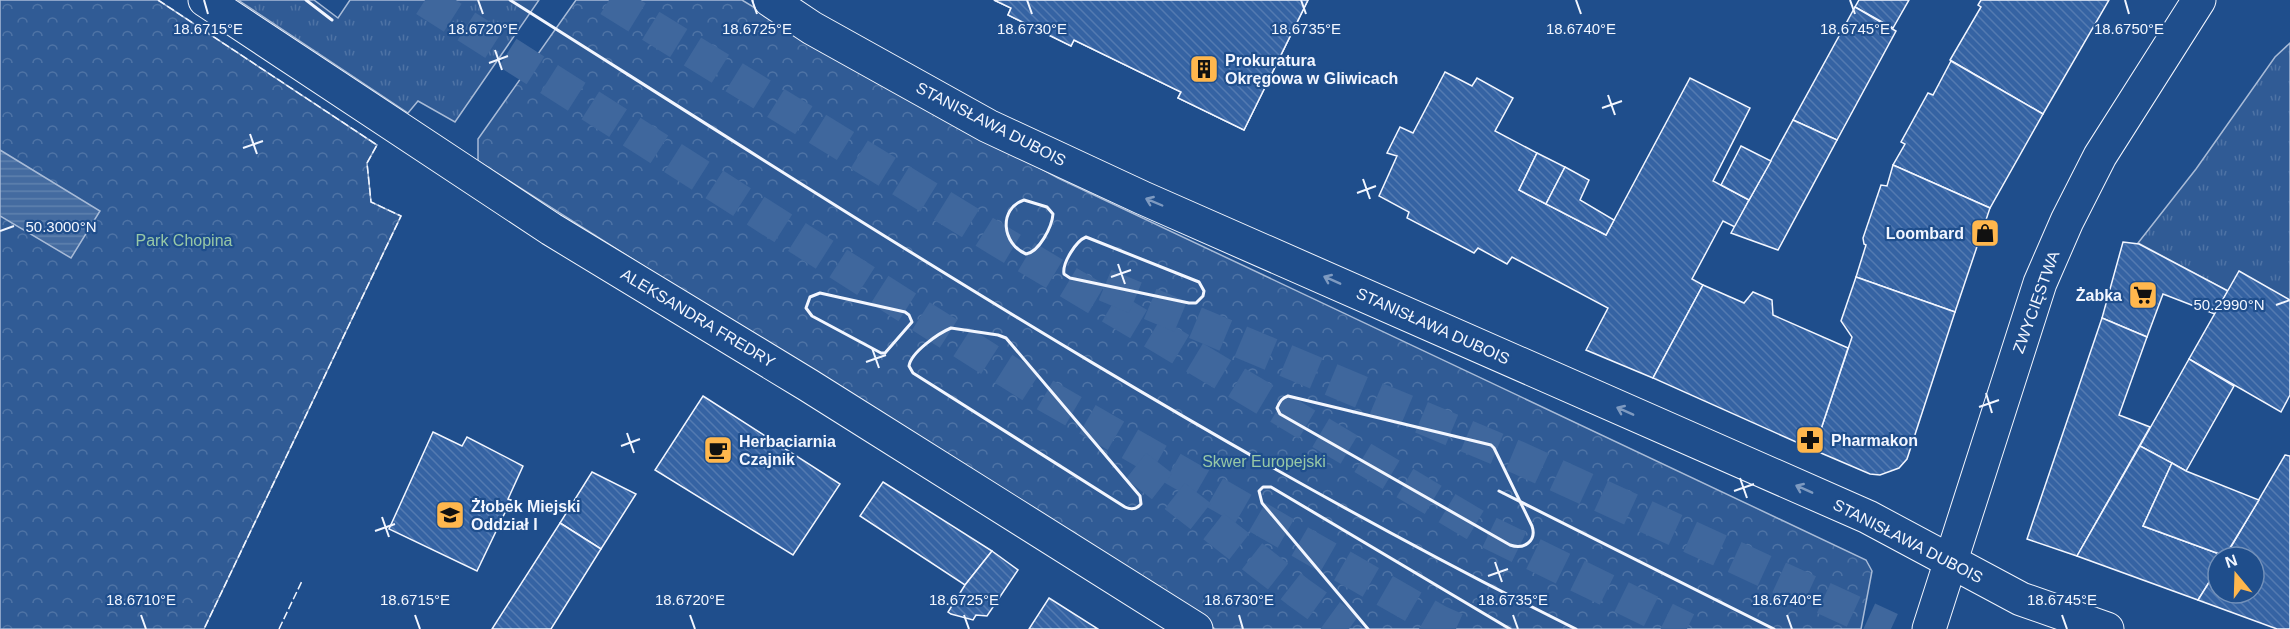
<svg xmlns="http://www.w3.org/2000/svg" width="2290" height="629" viewBox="0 0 2290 629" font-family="Helvetica,sans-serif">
<defs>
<pattern id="grass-tufts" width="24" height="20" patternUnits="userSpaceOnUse" patternTransform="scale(1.5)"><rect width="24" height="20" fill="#305b95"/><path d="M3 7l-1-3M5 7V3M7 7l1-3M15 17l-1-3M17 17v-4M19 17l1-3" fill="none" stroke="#4e73a5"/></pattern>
<pattern id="park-crowns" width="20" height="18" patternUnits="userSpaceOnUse" patternTransform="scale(1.5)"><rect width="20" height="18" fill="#305b95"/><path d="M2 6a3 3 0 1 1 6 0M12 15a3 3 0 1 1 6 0" fill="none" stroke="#4e73a5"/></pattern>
<pattern id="water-rules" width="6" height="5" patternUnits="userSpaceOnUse" patternTransform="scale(1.5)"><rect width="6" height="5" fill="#446ba0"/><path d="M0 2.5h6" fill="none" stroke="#5f81ae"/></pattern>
<pattern id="building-back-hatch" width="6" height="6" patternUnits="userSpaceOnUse" patternTransform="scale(1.5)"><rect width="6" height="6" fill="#3563a3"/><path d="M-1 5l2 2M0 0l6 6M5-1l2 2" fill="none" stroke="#537ab1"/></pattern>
</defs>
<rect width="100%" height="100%" fill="#1f4e8c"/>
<!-- grass -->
<g fill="url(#grass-tufts)" stroke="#a8bbd7" stroke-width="1.5">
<path d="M238,0H314L338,18L350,0H539L455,122L418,101L408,113Z"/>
<path d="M2290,43V300L2228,291L2138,243L2196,169L2275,57Z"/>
</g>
<!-- park -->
<g fill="url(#park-crowns)" stroke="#a8bbd7" stroke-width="1.5">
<path d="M0,0H158L377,145L367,163L371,202L401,216L204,629H0Z"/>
<path d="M576,0H742L819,47L1058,178L1866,560L1872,571L1861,629H1215L478,161V139Z"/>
</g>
<!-- water -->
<path fill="url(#water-rules)" stroke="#a8bbd7" stroke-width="1.5" d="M0,150L100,211L71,258L0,216Z"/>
<!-- building -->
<g fill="url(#building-back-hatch)" stroke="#f2f6ff" stroke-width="1.5">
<path d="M994,0H1221L1227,3L1229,0H1308L1244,130L1178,98L1181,92L1074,40L1071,46L1008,15L1011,8Z"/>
<path d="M994,0H1308L1244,130L1178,98L1181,92L1074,40L1071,46L1008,15L1011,8Z"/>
<path d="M1859,0H1909L1893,28L1855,7Z"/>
<path d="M1981,0H2109L2043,114L1950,60L1981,7L1978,5Z"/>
<path d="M1855,7L1896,31L1837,140L1793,120Z"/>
<path d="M1951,61L2043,114L1990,208L1893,165L1905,144L1901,142L1928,93L1933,95Z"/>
<path d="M1445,72L1472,86L1477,78L1513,98L1495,131L1537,153L1519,190L1606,235L1690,78L1750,108L1713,181L1749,200L1735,227L1723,221L1692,279L1703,285L1653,378L1586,350L1608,308L1512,257L1507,264L1478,248L1474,253L1407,218L1409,212L1379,196L1397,156L1387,153L1400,127L1413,133Z"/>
<path d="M1793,120L1837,140L1778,250L1731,233Z"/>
<path d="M1741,146L1771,161L1749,200L1721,185Z"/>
<path d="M1537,153L1565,167L1546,204L1519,190Z"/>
<path d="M1893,165L1990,208L1955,312L1856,277L1866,245L1864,244L1863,238L1881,185L1887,186Z"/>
<path d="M1565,167L1589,180L1580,200L1614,220L1606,235L1546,204Z"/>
<path d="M2123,242L2139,244L2228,291L2215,314L2163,294L2147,337L2102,318Z"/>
<path d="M2239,271L2290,300V395L2281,412L2189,359Z"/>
<path d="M1856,277L1955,312L1907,459L1899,468L1880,475L1870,474L1814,450L1852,337L1841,321Z"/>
<path d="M1703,285L1744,303L1753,292L1772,300L1773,315L1848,348L1814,450L1653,378Z"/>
<path d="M2102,318L2147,337L2119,415L2150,427L2077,556L2027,539Z"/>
<path d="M2189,359L2234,386L2186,471L2140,446Z"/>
<path d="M703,396L840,484L793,555L655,470Z"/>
<path d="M433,432L462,446L467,437L523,466L508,499L511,500L477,571L389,529Z"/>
<path d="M2140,446L2172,463L2143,526L2225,556L2218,557V568L2198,600L2077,556Z"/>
<path d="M2285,455L2290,456V629H2277L2198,600L2218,568V593H2254V557H2225Z"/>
<path d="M2172,463L2186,471L2259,500L2225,556L2143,526Z"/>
<path d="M592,472L636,494L601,549L560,523Z"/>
<path d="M883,482L992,551L965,585L860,516Z"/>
<path d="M560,523L601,549L551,629H492Z"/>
<path d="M992,551L1018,570L987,616L976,615L973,620L951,614L948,612L965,585Z"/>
<path d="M1049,598L1098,629H1029Z"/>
</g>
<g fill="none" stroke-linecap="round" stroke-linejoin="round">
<!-- primary-tunnel -->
<g stroke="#3f679d" stroke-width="33" stroke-dasharray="33 16" stroke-linecap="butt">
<path d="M425,0L1040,392L1438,621L1456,629"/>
<path d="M609,0L996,239L1482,529L1687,629"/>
<path d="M1105,285L1519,458L1891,629"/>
<path d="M1136,466L1298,592L1349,629"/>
</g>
<!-- street casing -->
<g stroke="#f2f6ff" stroke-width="35">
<g id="street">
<path d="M205,0L551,229L808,385L1196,629"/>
<path d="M770,0L812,28L988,126L1143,198L1868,517L2021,599L2107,629"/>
</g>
</g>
<!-- secondary casing -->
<g stroke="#f2f6ff" stroke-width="35">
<path id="secondary" d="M1929,629L2040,283L2067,221L2100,156L2199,0"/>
</g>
<!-- street -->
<use href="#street" stroke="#1f4e8c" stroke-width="33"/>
<!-- secondary -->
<use href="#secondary" stroke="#1f4e8c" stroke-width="33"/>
<!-- fence -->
<g stroke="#f2f6ff" stroke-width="1.5" stroke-dasharray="8 3" stroke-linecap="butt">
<path d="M158,0L377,145L367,163L371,202L401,216L204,629"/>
<path d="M279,629L302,581"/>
</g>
<!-- wall -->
<g stroke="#f2f6ff" stroke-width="3">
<path d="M306,0L332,20"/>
<path d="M510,0C859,220 1206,446 1576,629"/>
<path d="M1024,200L1047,207L1053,214C1052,227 1039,252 1026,254C1002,244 998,209 1024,200Z"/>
<path d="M1086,237L1199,282L1204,291L1203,296L1196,303H1189L1070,278L1064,274C1062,263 1076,241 1086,237Z"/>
<path d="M820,293L905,312L909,315L912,322L885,353H881L812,316L806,308L810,297Z"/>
<path d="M951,328L998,335L1006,338L1140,496L1141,504C1136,510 1131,510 1125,507L913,373L909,366C911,352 939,333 951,328Z"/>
<path d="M1288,396L1491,445L1494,448L1532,526C1537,541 1524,550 1510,545L1280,414L1277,408C1280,401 1282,398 1288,396Z"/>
<path d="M1499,491L1774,629"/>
<path d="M1368,629L1262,503L1259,491L1263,487H1271L1510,629"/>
</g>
</g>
<!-- one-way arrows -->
<defs><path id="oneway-shaft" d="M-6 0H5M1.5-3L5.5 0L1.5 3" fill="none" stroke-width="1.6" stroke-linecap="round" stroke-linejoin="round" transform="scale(1.5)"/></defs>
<g stroke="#7e9ac0">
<use href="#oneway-shaft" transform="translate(1154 202) rotate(-157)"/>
<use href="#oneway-shaft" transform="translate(1332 280) rotate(-156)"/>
<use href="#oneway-shaft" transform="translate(1625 411) rotate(-156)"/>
<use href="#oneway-shaft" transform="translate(1804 489) rotate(-156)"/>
</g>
<!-- ticks -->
<path fill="none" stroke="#f2f6ff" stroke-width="2" d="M204,0L208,14M478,0L483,14M752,0L757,14M1027,0L1032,14M1301,0L1306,14M1576,0L1581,14M1850,0L1855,14M2125,0L2129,14M495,50L502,70M489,63L508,56M1608,95L1615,115M1602,108L1622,101M250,134L257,154M243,148L263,141M1363,179L1370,199M1357,193L1376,186M0,231L14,226M1118,264L1125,284M1111,277L1131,270M2276,305L2290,300M872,348L879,368M866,362L886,355M1986,393L1992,413M1979,407L1999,400M627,433L634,453M621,446L640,439M1740,478L1747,498M1734,491L1754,484M382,517L389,537M375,531L395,524M1495,562L1502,582M1488,576L1508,569M141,615L146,629M415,615L420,629M690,615L695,629M964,615L969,629M1239,615L1243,629M1513,615L1518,629M1787,615L1792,629M2062,615L2067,629"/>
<!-- icons -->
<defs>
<g id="building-square" transform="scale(1.5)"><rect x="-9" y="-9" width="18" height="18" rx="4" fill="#ffb74d" stroke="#1f4e8c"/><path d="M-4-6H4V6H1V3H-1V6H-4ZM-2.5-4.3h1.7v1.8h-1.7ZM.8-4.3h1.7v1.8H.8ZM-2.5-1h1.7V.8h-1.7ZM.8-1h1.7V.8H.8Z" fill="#111"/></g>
<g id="shop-square" transform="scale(1.5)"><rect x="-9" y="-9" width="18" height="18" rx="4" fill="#ffb74d" stroke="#1f4e8c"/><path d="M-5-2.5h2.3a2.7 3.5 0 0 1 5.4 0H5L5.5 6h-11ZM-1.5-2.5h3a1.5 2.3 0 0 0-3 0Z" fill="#111"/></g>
<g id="supermarket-square" transform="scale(1.5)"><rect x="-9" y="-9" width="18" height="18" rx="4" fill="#ffb74d" stroke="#1f4e8c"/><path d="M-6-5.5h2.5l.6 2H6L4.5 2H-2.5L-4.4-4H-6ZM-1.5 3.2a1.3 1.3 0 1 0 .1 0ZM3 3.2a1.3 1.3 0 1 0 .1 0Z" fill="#111"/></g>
<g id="pharmacy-square" transform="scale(1.5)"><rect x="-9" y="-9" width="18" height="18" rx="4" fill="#ffb74d" stroke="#1f4e8c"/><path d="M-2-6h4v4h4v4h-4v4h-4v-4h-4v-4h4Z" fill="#111"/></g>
<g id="cafe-square" transform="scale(1.5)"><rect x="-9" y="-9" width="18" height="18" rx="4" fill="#ffb74d" stroke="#1f4e8c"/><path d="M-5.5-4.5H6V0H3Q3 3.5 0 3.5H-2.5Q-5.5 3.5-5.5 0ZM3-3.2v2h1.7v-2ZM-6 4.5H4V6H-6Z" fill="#111"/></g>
<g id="school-square" transform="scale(1.5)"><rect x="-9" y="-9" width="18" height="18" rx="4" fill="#ffb74d" stroke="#1f4e8c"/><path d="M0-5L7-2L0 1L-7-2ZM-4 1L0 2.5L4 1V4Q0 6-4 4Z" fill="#111"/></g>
</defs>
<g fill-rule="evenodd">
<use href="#building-square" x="1204" y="69"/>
<use href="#shop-square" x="1985" y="233"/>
<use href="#supermarket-square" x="2143" y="295"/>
<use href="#pharmacy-square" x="1810" y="440"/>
<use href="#cafe-square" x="718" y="450"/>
<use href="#school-square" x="450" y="515"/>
</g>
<g text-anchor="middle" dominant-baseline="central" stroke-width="4.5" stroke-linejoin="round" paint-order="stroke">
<!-- poi labels -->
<g font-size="16" font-weight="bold" fill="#f2f6ff" stroke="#1f4e8c" text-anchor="start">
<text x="1225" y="60">Prokuratura<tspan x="1225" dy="18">Okręgowa w Gliwicach</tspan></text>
<text x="1964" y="233" text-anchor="end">Loombard</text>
<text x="2122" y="295" text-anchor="end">Żabka</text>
<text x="1831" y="440">Pharmakon</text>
<text x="739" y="441">Herbaciarnia<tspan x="739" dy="18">Czajnik</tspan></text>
<text x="471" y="506">Żłobek Miejski<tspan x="471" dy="18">Oddział I</tspan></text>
</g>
<!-- street labels -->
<g font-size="16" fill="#f2f6ff" stroke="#1f4e8c">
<text transform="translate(991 124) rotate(27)">STANISŁAWA DUBOIS</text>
<text transform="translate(2036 302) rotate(-70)">ZWYCIĘSTWA</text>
<text transform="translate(698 318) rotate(31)">ALEKSANDRA FREDRY</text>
<text transform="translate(1433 326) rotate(24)">STANISŁAWA DUBOIS</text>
<text transform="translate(1908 541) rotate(27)">STANISŁAWA DUBOIS</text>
</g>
<!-- park labels -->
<g font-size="16" fill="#97c8a6" stroke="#1f4e8c">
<text x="184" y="240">Park Chopina</text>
<text x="1264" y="461">Skwer Europejski</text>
</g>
</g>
<g font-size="15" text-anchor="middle" fill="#f2f6ff" stroke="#1f4e8c" stroke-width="4.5" stroke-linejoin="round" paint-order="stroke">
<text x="208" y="34">18.6715°E</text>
<text x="2129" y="34">18.6750°E</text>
<text x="483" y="34">18.6720°E</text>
<text x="757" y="34">18.6725°E</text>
<text x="1032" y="34">18.6730°E</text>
<text x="1306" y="34">18.6735°E</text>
<text x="1581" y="34">18.6740°E</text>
<text x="1855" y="34">18.6745°E</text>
<text x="61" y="232">50.3000°N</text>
<text x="2229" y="310">50.2990°N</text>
<text x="141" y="605">18.6710°E</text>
<text x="415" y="605">18.6715°E</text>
<text x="690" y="605">18.6720°E</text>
<text x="964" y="605">18.6725°E</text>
<text x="1239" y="605">18.6730°E</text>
<text x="1513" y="605">18.6735°E</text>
<text x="1787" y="605">18.6740°E</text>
<text x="2062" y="605">18.6745°E</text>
</g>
<!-- north arrow -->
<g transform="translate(2236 575) rotate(341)"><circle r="28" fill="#1f4e8c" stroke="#7391ba" stroke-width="1.5"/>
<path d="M0-4.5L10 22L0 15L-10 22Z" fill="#ffb74d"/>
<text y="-9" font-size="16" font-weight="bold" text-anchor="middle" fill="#f2f6ff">N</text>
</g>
</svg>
